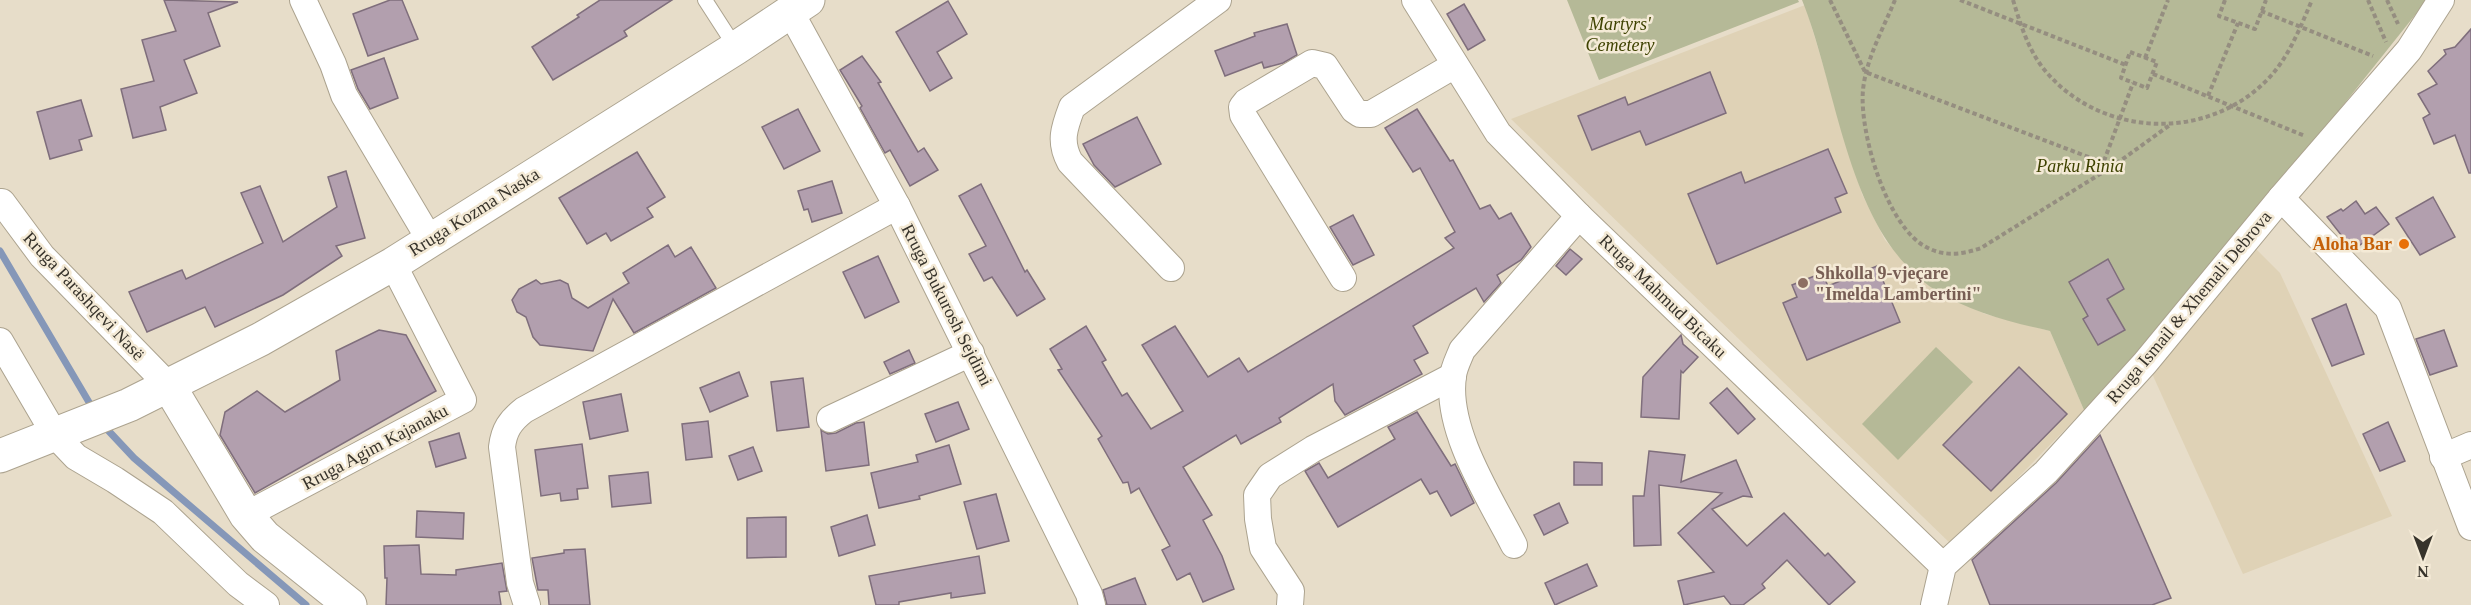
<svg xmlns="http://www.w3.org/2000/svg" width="2471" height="605" viewBox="0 0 2471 605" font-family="Georgia,serif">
<rect width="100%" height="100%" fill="#e7ddc9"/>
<!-- built -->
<g fill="#dfd2b6">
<path d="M1805,5L1862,194L1885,240L1915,275L1935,290L1985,314L2050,331L2084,410L1952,545L1511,119Z"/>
<path d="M2252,245L2280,273L2392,516L2243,574L2149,367Z"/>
</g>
<!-- green -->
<g fill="#b5b997">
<path d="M1567,0H1798L1799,2L1599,80Z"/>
<path d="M1802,0H2427L2182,307L2137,360L2084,410L2050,331C2010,322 1970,312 1935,290C1847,232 1839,92 1802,0Z"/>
<path d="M1936,347L1973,382L1898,460L1862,424Z"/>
</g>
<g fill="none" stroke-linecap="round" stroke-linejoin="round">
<!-- stream -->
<g stroke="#8597b8" stroke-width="7">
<path d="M0,251L93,409"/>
<path d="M104,426L134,458L306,605"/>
</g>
</g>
<!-- building -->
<g fill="#b29fae" stroke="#7f6e7c" stroke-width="1.5">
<path d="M164,0L238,2L208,13L220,46L184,60L197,93L160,107L166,130L133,138L121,89L154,81L142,40L176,31Z"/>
<path d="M390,0H402L418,39L368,56L353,14Z"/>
<path d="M600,0H672L624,31L627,36L553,80L532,47L579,17L577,15Z"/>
<path d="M948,1L967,34L937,52L952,78L930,91L896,32Z"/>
<path d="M1464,4L1485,40L1468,50L1447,14Z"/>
<path d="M1287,24L1297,55L1283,63L1264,68L1262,62L1225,76L1215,51L1255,36L1254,33Z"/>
<path d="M2471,29V173H2469L2455,135L2434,144L2423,118L2430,114L2418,94L2437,84L2428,71L2446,54L2444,50L2455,47Z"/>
<path d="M862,56L881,82L878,83L918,152L924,148L938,170L910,186L890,150L885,153L860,108L862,106L840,70Z"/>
<path d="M384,58L398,98L370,109L358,89L351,70Z"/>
<path d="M1710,72L1726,113L1646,145L1640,131L1592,150L1578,116L1625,97L1628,105Z"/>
<path d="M81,100L92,136L79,140L82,150L50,159L37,112Z"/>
<path d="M798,109L820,151L784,169L762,127Z"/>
<path d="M1417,109L1450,161L1453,160L1480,209L1490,205L1499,219L1511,213L1531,247L1521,260L1497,275L1501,283L1484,302L1476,288L1413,326L1428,353L1414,360L1422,374L1345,415L1335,401L1333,384L1279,418L1281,422L1241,444L1236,435L1183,467L1212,515L1203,520L1222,556L1234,589L1203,602L1190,573L1177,580L1162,550L1170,546L1139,488L1131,493L1128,482L1123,483L1098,439L1102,436L1058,370L1062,369L1050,349L1086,326L1106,360L1102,362L1122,396L1127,393L1151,429L1183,411L1142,345L1175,326L1208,377L1239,358L1248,372L1454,248L1445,238L1455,232L1420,168L1413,172L1385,128Z"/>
<path d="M1137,117L1161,164L1115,187L1094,165L1083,144Z"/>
<path d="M1828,149L1847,193L1835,198L1841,212L1717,264L1688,194L1741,172L1745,183Z"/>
<path d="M637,152L665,197L647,208L653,217L611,241L606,233L587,244L559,198Z"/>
<path d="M346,171L365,238L336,246L342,256L283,295L215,327L205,307L147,332L129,292L182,270L186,279L263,243L241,193L260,186L283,242L337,207L328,177Z"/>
<path d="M832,181L842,213L812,222L808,209L804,210L798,191Z"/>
<path d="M981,184L1025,272L1027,270L1045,299L1017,316L992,277L984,281L969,254L986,246L959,196Z"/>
<path d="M2433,197L2455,237L2420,255L2396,218Z"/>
<path d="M2356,201L2365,214L2376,207L2389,224L2353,250L2327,217L2341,209L2343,211Z"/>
<path d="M1353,215L1374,255L1353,265L1330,227Z"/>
<path d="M668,245L675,257L691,247L716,288L634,333L613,299L593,351L540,345L533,337L526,317L517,312L512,300L519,289L536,280L541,284L560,280L568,284L572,298L588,308L629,283L623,273Z"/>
<path d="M1570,249L1582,259L1566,275L1556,266Z"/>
<path d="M878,256L899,302L865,318L843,272Z"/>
<path d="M2108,259L2124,289L2107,299L2125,330L2098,345L2083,319L2088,316L2069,282Z"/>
<path d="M1877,266L1900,322L1807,360L1783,303L1797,297L1792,285L1822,273L1828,286Z"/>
<path d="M2346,304L2364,354L2332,366L2312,319Z"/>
<path d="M379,330L406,335L436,391L255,493L220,435L225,412L257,391L285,412L340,380L336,351Z"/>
<path d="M2444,330L2457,366L2430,375L2416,339Z"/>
<path d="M1681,335L1683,344L1698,357L1683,373L1681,371L1679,419L1641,417L1643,377Z"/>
<path d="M909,350L915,363L890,374L884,362Z"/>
<path d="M2019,367L2067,414L1991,491L1943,445Z"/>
<path d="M739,372L748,396L710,412L700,388Z"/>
<path d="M803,378L809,427L777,431L771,382Z"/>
<path d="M1727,388L1755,419L1738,434L1710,403Z"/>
<path d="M621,394L628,431L590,439L583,402Z"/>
<path d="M958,402L969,429L936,442L925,414Z"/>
<path d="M1417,412L1451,466L1455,464L1474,503L1451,516L1437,491L1430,494L1421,479L1338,527L1305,471L1319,463L1328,478L1395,439L1388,427Z"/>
<path d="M708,421L712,457L686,460L682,424Z"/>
<path d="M864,422L869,465L826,471L821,430L828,434L836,433L856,423Z"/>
<path d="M2388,422L2405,461L2380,471L2363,434Z"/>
<path d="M459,433L466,458L436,467L429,442Z"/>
<path d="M2100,435L2171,598L2152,605H1990L1972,560L2056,483Z"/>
<path d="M582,444L588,488L577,489L578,499L561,501L560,493L541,496L535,450Z"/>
<path d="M949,445L961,484L919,496L920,499L879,508L871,473L918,462L916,455Z"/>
<path d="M753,447L762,471L738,480L729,456Z"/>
<path d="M1649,451L1685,455L1681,482L1736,460L1752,497L1743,496L1712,509L1747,546L1784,513L1825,556L1828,553L1855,582L1829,605L1787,560L1762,584L1765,588L1743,605H1731L1724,596L1684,605L1678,581L1714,572L1678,533L1722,493L1659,485L1661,545L1634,546L1633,496H1644Z"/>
<path d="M1574,462L1602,463V485H1574Z"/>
<path d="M648,472L651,503L612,507L609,476Z"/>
<path d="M996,494L1009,541L977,549L964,502Z"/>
<path d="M1559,503L1568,523L1544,535L1534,515Z"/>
<path d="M417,511L464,513L463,539L416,537Z"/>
<path d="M867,515L875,545L839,556L831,527Z"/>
<path d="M786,517V557L747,558V518Z"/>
<path d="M419,545L421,574L456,575V570L502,563L507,591L499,592L501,605H386L387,578H385L384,546Z"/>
<path d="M585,549L590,605H549L548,590H538L532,558L564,553V550Z"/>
<path d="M979,556L985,593L951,598V593L899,602V605H876L869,576Z"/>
<path d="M1587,564L1597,586L1555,605L1545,583Z"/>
<path d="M1135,578L1146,605H1107L1103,590Z"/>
</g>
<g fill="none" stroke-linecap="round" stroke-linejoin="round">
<!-- lane casing -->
<g stroke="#aca38f" stroke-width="16">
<path id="lane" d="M705,0L736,48"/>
</g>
<!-- street casing -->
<g stroke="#aca38f" stroke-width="28">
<g id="street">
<path d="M303,0L333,64L344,95L430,240"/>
<path d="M1415,0L1498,133L1579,216L1943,566"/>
<path d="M790,11L897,206L1089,594L1092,605"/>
<path d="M2281,198L2388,308L2471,527"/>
<path d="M2,202L42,256L169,386"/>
<path d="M1171,268L1070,162C1059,142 1064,128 1072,107L1218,0"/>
<path d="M1343,278L1243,115L1242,107L1246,102L1312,63L1325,66L1354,110L1360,114H1371L1455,65"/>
<path d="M0,341L55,435L76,457L115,480L163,512L238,584L266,605"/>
<path d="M830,419L971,353"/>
<path d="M2443,457L2471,445"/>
<path d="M246,515L463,400L393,264"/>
<path d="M1514,545C1490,498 1445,430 1453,376C1454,367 1459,358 1462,350L1579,216"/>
<path d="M527,605L520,583L502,447C504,430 510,421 524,410L897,206"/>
<path d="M1290,605L1291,591L1263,548L1258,519L1257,495L1270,476L1313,449L1453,376"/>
<path d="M1934,605L1943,566L2046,472L2145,363L2281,198L2409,50L2441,0"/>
</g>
</g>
<!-- secondary casing -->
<g stroke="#aca38f" stroke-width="35">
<g id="secondary">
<path d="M169,386L246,515L265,537L350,605"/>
<path d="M0,456L129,405L261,339L393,264L736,48L808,0"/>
</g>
</g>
<!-- path -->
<g stroke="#958e80" stroke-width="4" stroke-dasharray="4.5 3" stroke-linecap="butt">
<path d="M1830,0L1865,72L2112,166"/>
<path d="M1895,0C1883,29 1866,59 1863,90C1859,132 1887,229 1928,248C1946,257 1964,254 1981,248L2113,166L2170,125"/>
<path d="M1960,0L2126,65"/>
<path d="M2013,0C2021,26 2029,53 2048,74C2105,138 2208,141 2268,79C2289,57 2300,28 2312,0"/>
<path d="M2225,0L2219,16L2255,29L2266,0"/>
<path d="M2368,0L2386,42"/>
<path d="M2387,0L2398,24"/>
<path d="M2261,11L2373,56"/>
<path d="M2130,52L2157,62L2147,88L2121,78Z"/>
<path d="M2145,58L2168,0"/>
<path d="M2153,74L2305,136"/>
<path d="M2208,96L2238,23"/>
<path d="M2104,161L2133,83"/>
</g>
<!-- lane -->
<use href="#lane" stroke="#fff" stroke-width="14"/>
<!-- street -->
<use href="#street" stroke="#fff" stroke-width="26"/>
<!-- secondary -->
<use href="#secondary" stroke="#fff" stroke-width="33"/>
</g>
<!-- markers -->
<circle fill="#e8710a" stroke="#f4ead6" stroke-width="2" cx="2404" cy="244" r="6"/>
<circle fill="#8d6e63" stroke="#f4ead6" stroke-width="2" cx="1803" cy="283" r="6"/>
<g text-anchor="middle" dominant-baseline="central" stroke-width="5" stroke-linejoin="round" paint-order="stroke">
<!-- park labels -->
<g font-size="18" font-style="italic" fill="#3e4200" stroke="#f4ead6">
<text x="1620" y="24">Martyrs'<tspan x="1620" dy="21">Cemetery</tspan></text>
<text x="2080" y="166">Parku Rinia</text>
</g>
<!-- street labels -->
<g font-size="18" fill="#37332b" stroke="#f4ead6">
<text transform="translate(474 212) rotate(-32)">Rruga Kozma Naska</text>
<text transform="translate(84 296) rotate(47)">Rruga Parashqevi Nasë</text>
<text transform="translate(1663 296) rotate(44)">Rruga Mahmud Bicaku</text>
<text transform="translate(947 305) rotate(63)">Rruga Bukurosh Sejdimi</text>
<text transform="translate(2189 307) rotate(-50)">Rruga Ismail &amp; Xhemali Debrova</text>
<text transform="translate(375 447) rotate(-28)">Rruga Agim Kajanaku</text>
</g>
<!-- food labels -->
<g font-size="18" font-weight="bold" fill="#c56008" stroke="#f4ead6" text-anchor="end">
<text x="2392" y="244">Aloha Bar</text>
</g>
<!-- education labels -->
<g font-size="18" font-weight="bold" fill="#785e54" stroke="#f4ead6" text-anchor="start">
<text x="1815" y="273">Shkolla 9-vjeçare<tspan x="1815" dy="21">"Imelda Lambertini"</tspan></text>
</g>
</g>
<!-- north arrow -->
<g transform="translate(2423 557) rotate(180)" stroke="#f4ead6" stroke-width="4.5" paint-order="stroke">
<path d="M0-4.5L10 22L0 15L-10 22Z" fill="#37332b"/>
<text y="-9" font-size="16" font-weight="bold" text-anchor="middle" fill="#37332b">N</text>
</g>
</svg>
